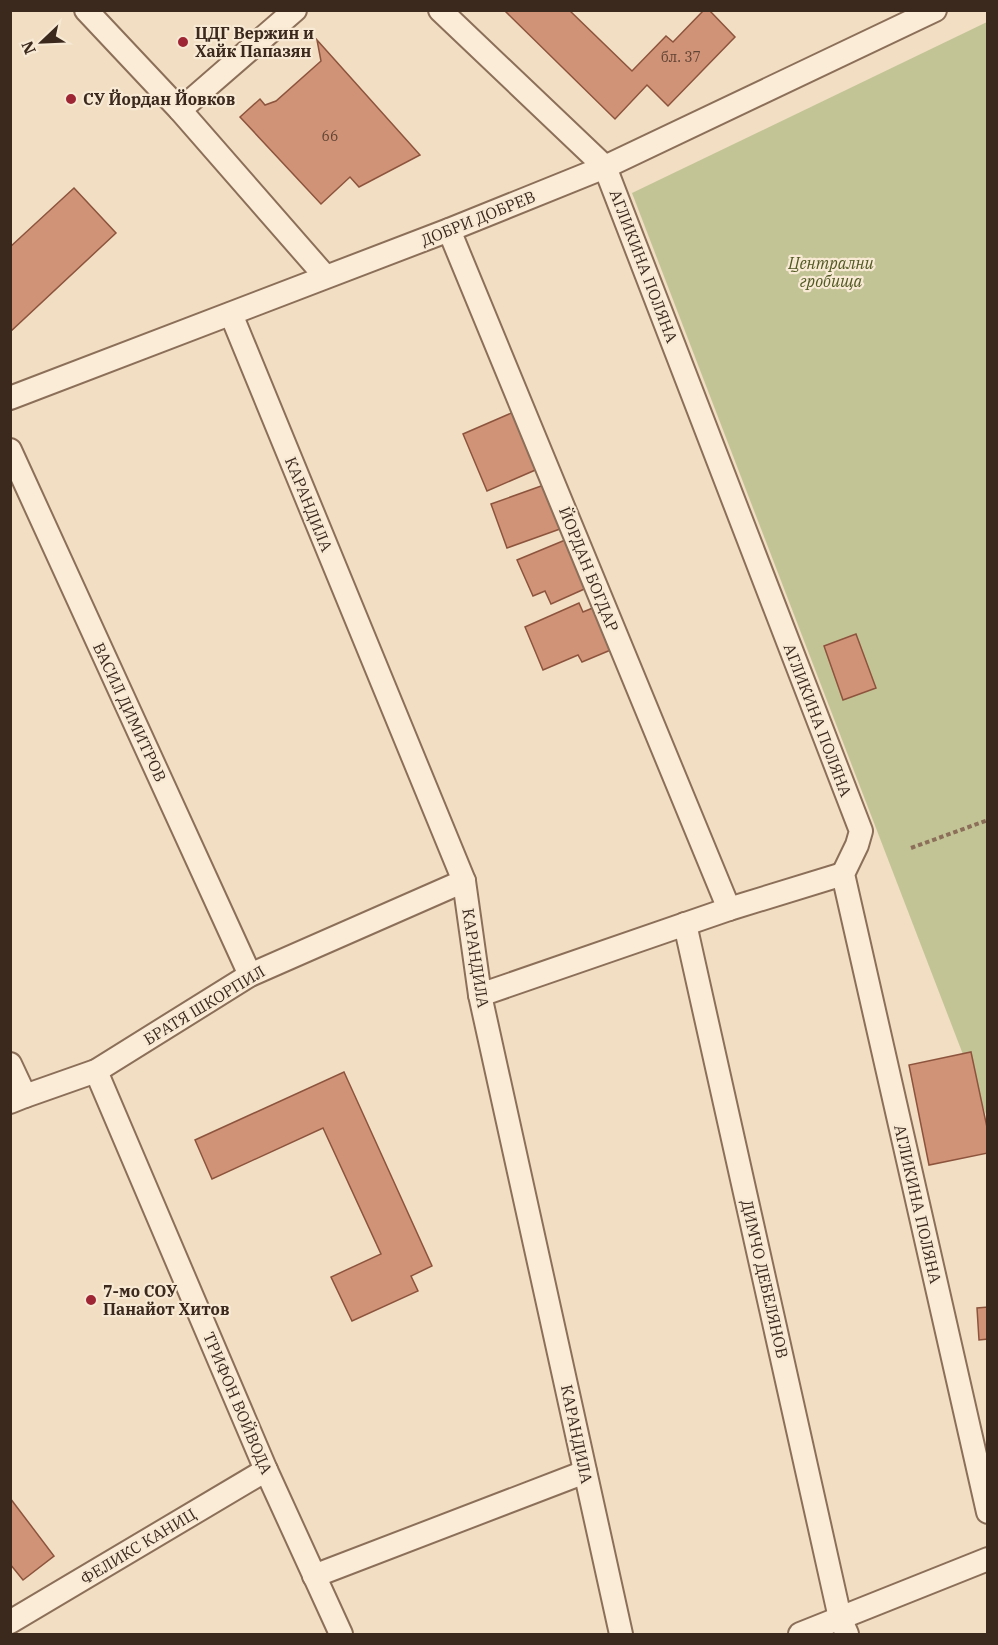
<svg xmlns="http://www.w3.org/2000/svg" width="998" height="1645" viewBox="0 0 998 1645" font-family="'IBM Plex Serif',serif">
<rect width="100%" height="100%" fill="#f1dec3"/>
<!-- cemetery -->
<path fill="#c3c496" d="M987,22V1117L632,193Z"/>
<!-- building -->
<g fill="#d19377" stroke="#8d543d" stroke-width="1.5">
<path d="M504,10H569L632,71L666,36L673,42L704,10H709L735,37L668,106L647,85L615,119Z"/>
<path d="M317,40L420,155L359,187L350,177L321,204L240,117L260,99L265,105L276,101L321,61Z"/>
<path d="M74,188L116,233L10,332V247Z"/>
<path d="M516,411L540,468L487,491L463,434Z"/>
<path d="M544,485L560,529L507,548L491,504Z"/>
<path d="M570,538L591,586L551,604L545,591L533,596L517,560Z"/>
<path d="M579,603L583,612L595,607L613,649L582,662L578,655L543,670L525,627Z"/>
<path d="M856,634L876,688L843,700L824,646Z"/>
<path d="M971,1052L988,1132V1153L929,1165L909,1065Z"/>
<path d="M344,1072L432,1266L411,1276L418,1291L352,1321L331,1277L381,1254L323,1128L212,1179L195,1140Z"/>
<path d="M988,1307V1339L979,1340L977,1308Z"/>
<path d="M10,1498L54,1556L23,1580L10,1564Z"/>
</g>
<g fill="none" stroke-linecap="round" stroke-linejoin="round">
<!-- street casing -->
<g stroke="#8c6f59" stroke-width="26">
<g id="street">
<path d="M86,10L180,110L325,276"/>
<path d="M440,10L605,167L861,831L857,845L843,874L988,1512"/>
<path d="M180,110L295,10"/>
<path d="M449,230L729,909"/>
<path d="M231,314L464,881L480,995L621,1634"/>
<path d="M10,398L449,230L605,167L935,10"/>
<path d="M10,450L250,975"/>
<path d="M685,924L840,1618L847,1634"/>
<path d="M480,995L729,909L843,874"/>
<path d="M10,1064L25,1096"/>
<path d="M96,1071L266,1470L341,1634"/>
<path d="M10,1102L25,1096L96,1071L250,975L464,881"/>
<path d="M314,1576L585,1472"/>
<path d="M10,1622L266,1470"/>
<path d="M800,1634L988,1559"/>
</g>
</g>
<!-- path -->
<path stroke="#8c6f59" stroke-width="4" stroke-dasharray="4.5 3" stroke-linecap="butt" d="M911,848L988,820"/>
<!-- street -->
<use href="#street" stroke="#fbecd7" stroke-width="22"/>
</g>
<!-- markers -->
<g fill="#9e2533" stroke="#f7e9d3" stroke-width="2">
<circle cx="183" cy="42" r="6"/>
<circle cx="71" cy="99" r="6"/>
<circle cx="91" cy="1300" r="6"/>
</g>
<g text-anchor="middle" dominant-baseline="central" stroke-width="4.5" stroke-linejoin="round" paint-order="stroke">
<!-- number labels -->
<g font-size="14" fill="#604434">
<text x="681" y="57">бл. 37</text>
<text x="330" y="136">66</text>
</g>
<!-- poi labels -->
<g font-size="16" font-weight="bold" fill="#3b291e" stroke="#f7e9d3" text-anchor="start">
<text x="195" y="33">ЦДГ Вержин и<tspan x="195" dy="18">Хайк Папазян</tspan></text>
<text x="83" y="99">СУ Йордан Йовков</text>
<text x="103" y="1291">7-мо СОУ<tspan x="103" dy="18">Панайот Хитов</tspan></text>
</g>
<!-- street labels -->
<g font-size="16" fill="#3b291e" stroke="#f7e9d3">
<text transform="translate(478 218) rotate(-22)">ДОБРИ ДОБРЕВ</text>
<text transform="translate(644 266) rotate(69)">АГЛИКИНА ПОЛЯНА</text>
<text transform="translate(309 504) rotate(68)">КАРАНДИЛА</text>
<text transform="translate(589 569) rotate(68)">ЙОРДАН БОГДАР</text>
<text transform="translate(130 712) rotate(65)">ВАСИЛ ДИМИТРОВ</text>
<text transform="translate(818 720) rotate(69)">АГЛИКИНА ПОЛЯНА</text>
<text transform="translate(476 958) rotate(81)">КАРАНДИЛА</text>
<text transform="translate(204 1005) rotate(-31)">БРАТЯ ШКОРПИЛ</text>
<text transform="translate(918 1204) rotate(77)">АГЛИКИНА ПОЛЯНА</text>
<text transform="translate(765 1279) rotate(77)">ДИМЧО ДЕБЕЛЯНОВ</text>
<text transform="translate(238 1403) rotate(67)">ТРИФОН ВОЙВОДА</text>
<text transform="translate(577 1434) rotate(78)">КАРАНДИЛА</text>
<text transform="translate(138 1546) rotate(-31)">ФЕЛИКС КАНИЦ</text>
</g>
<!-- park labels -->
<g font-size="16" font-style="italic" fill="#515923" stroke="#f7e9d3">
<text x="831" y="263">Централни<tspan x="831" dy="18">гробища</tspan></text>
</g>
</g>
<!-- border -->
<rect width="998" height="1645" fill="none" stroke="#3b291e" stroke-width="24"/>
<!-- north arrow -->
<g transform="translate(42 42) rotate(247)" stroke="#f7e9d3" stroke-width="4.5" paint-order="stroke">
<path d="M0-4.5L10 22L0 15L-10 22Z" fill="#3b291e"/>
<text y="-9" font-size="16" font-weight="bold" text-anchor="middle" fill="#3b291e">N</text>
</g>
</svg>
